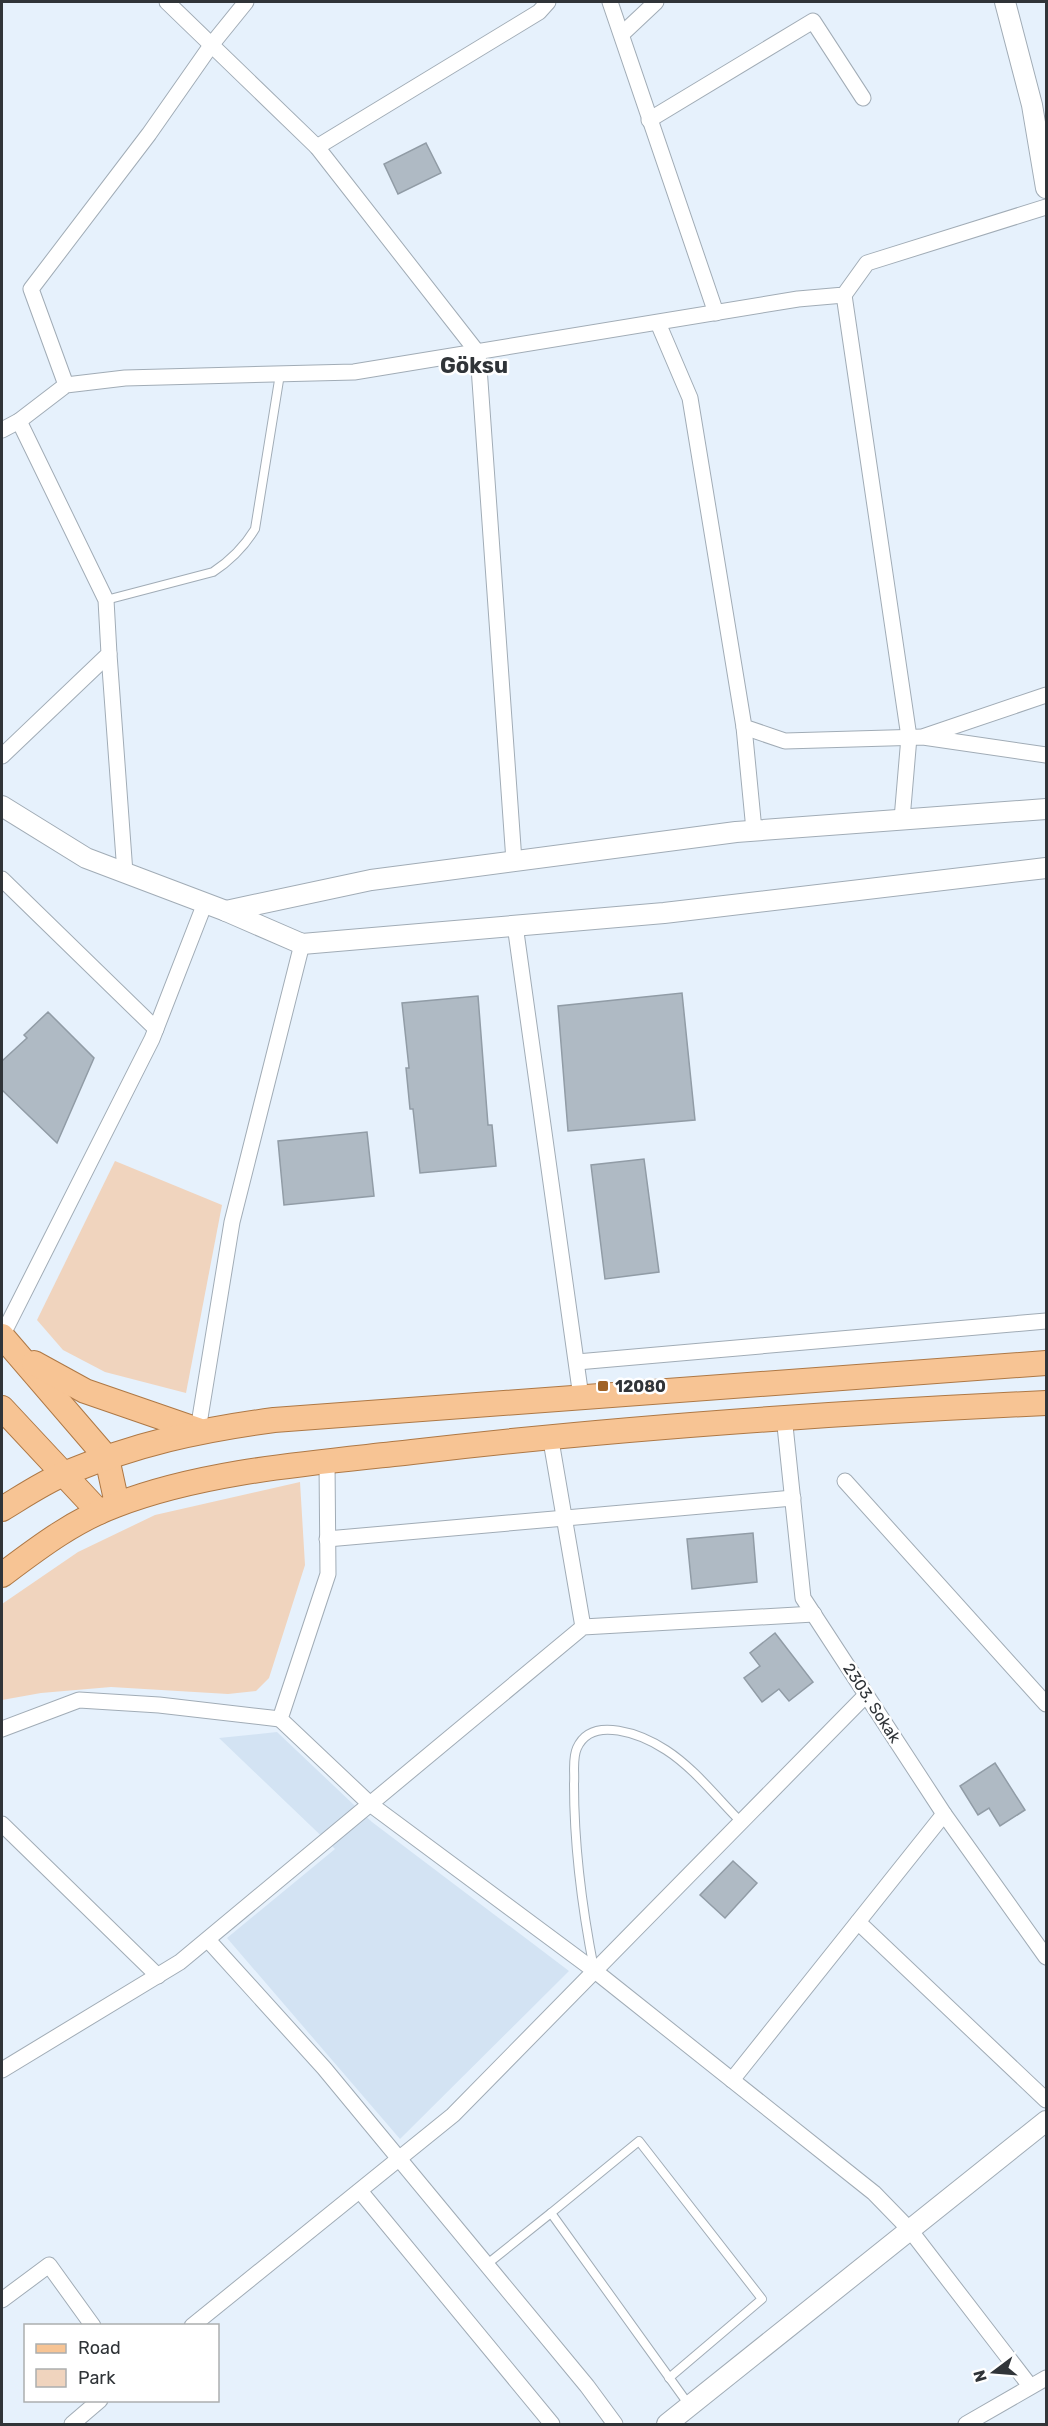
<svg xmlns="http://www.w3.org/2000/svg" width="1048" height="2426" viewBox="0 0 1048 2426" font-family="Rubik,sans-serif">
<rect width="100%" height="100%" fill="#e6f1fc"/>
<!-- built -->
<path fill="#d3e3f3" d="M277,1732L372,1822L569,1971L400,2139L227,1938L335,1849L219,1738Z"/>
<!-- green -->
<g fill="#f0d4be">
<path d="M115,1161L222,1205L186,1393L105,1372L63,1350L37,1320Z"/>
<path d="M300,1482L305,1565L269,1678L256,1691L228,1694L111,1687L41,1693L2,1700V1604L78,1552L155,1515Z"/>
</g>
<!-- building -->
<g fill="#afbac4" stroke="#919ca6" stroke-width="1.5">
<path d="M426,143L441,173L398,194L384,164Z"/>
<path d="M682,993L695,1120L568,1131L558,1006Z"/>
<path d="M478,996L488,1125H492L496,1166L420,1173L413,1109H410L406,1068H409L402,1003Z"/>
<path d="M48,1012L94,1058L57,1143L2,1090V1061L27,1038L24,1035Z"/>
<path d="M367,1132L374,1196L284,1205L278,1141Z"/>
<path d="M644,1159L659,1272L605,1279L591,1165Z"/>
<path d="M753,1533L757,1582L692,1589L687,1539Z"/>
<path d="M775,1633L813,1682L789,1701L779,1689L762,1702L744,1678L760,1666L750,1653Z"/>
<path d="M995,1763L1025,1810L1000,1826L989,1808L978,1815L960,1786Z"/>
<path d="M733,1861L757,1883L725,1918L700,1895Z"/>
</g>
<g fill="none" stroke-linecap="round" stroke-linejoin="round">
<!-- service casing -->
<g stroke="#a1acb6" stroke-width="10">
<g id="service">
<path d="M106,600L213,572C231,560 244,547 255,529L280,374"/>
<path d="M594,1969C582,1908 574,1847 574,1784C575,1773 572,1759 577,1748C592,1714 643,1735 666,1750C694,1768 717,1798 741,1822"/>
<path d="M551,2213L639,2141L762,2299L669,2378"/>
<path d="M486,2265L551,2213L689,2405"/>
</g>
</g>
<!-- minor casing -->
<g stroke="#a1acb6" stroke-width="17">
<g id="minor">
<path d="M167,2L317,147L478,353L514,861"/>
<path d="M610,2L716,313"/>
<path d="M622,34L656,2"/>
<path d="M649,120L813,21L863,98"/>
<path d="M317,147L539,12L548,2"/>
<path d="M844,295L909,737L902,819"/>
<path d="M658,323L690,398L744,727L785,741L923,737L1046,755"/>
<path d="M66,385L31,289L149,134L212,44L246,2"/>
<path d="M2,430L19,421L66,385L125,378L354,372L798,299L844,295L867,263L1046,207"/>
<path d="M109,654L125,873"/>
<path d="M744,727L754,830"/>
<path d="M925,736L1046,695"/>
<path d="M2,756L109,654L106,600L19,421"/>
<path d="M2,879L156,1029"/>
<path d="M515,925L581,1397"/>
<path d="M2,1336L152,1039L205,903"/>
<path d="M577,1362L1046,1321"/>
<path d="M784,1416L803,1598L944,1814L1046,1957"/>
<path d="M198,1430L232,1222L302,944"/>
<path d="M550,1435L583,1627"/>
<path d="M327,1462L328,1574L280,1719L370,1804L595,1971L874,2193L910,2230L1030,2386"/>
<path d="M845,1481L1046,1704"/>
<path d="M327,1539L793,1498"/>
<path d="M2,1729L79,1700L159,1705L280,1719"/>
<path d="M2,1824L158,1976"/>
<path d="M858,1922L1046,2100"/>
<path d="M208,1940L324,2068L587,2386L615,2424"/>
<path d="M2,2070L180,1962L583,1627L814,1614"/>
<path d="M732,2080L944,1814"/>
<path d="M360,2191L552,2424"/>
<path d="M2,2300L49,2265L93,2326"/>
<path d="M192,2326L453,2115L866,1695"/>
<path d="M72,2424L100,2400"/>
<path d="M966,2424L1046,2378"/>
</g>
</g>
<!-- tertiary casing -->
<g stroke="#a1acb6" stroke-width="22">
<g id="tertiary">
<path d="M1005,2L1032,105L1046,188"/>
<path d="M2,806L86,858L226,911L302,944L664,913L1046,868"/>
<path d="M226,911L371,880L736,832L1046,809"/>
<path d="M667,2424L1046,2121"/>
</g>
</g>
<!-- primary casing -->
<g stroke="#ae7845" stroke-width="26">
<g id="primary">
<path d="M2,1336L107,1458L117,1504"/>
<path d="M34,1363L85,1391L198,1430"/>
<path d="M2,1408L99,1512"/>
<path d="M2,1509C22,1497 44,1482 66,1473C137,1444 198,1430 274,1420L1046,1363"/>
<path d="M2,1575C38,1548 73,1521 116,1505C207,1470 316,1463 412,1452C623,1427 834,1413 1046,1403"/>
</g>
</g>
<!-- service -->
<use href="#service" stroke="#fff" stroke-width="8"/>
<!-- minor -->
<use href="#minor" stroke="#fff" stroke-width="15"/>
<!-- tertiary -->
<use href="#tertiary" stroke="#fff" stroke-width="20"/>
<!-- primary -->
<use href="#primary" stroke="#f7c494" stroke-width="24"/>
</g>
<!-- markers -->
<rect fill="#9f6226" stroke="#fff" stroke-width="2" x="597" y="1380" width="12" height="12" rx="3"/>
<g text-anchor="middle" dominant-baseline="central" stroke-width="5" stroke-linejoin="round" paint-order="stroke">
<!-- poi labels -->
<g font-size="16" font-weight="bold" fill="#303438" stroke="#fff" text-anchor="start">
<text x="615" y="1386">12080</text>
</g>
<!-- street labels -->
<g font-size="16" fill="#303438" stroke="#fff">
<text transform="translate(872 1703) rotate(57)">2303. Sokak</text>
</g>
<!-- district labels -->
<g font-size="22" font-weight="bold" fill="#303438" stroke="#fff">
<text x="474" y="365">Göksu</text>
</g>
</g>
<!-- border -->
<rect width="1048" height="2426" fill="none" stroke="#303438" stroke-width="6"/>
<!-- legend -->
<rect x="24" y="2324" width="195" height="78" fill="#ffffff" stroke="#acaeaf" stroke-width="1.5"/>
<rect x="36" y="2344" width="30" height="9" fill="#f7c494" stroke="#acaeaf" stroke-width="1.5"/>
<text x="78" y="2354" font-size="18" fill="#303438">Road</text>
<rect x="36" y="2369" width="30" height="18" fill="#f0d4be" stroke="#acaeaf" stroke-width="1.5"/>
<text x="78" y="2384" font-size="18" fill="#303438">Park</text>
<!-- north arrow -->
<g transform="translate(994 2372) rotate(254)" stroke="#ffffff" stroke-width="4.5" paint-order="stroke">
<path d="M0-4.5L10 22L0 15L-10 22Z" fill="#303438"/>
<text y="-9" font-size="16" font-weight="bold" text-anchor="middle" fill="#303438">N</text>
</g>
</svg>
